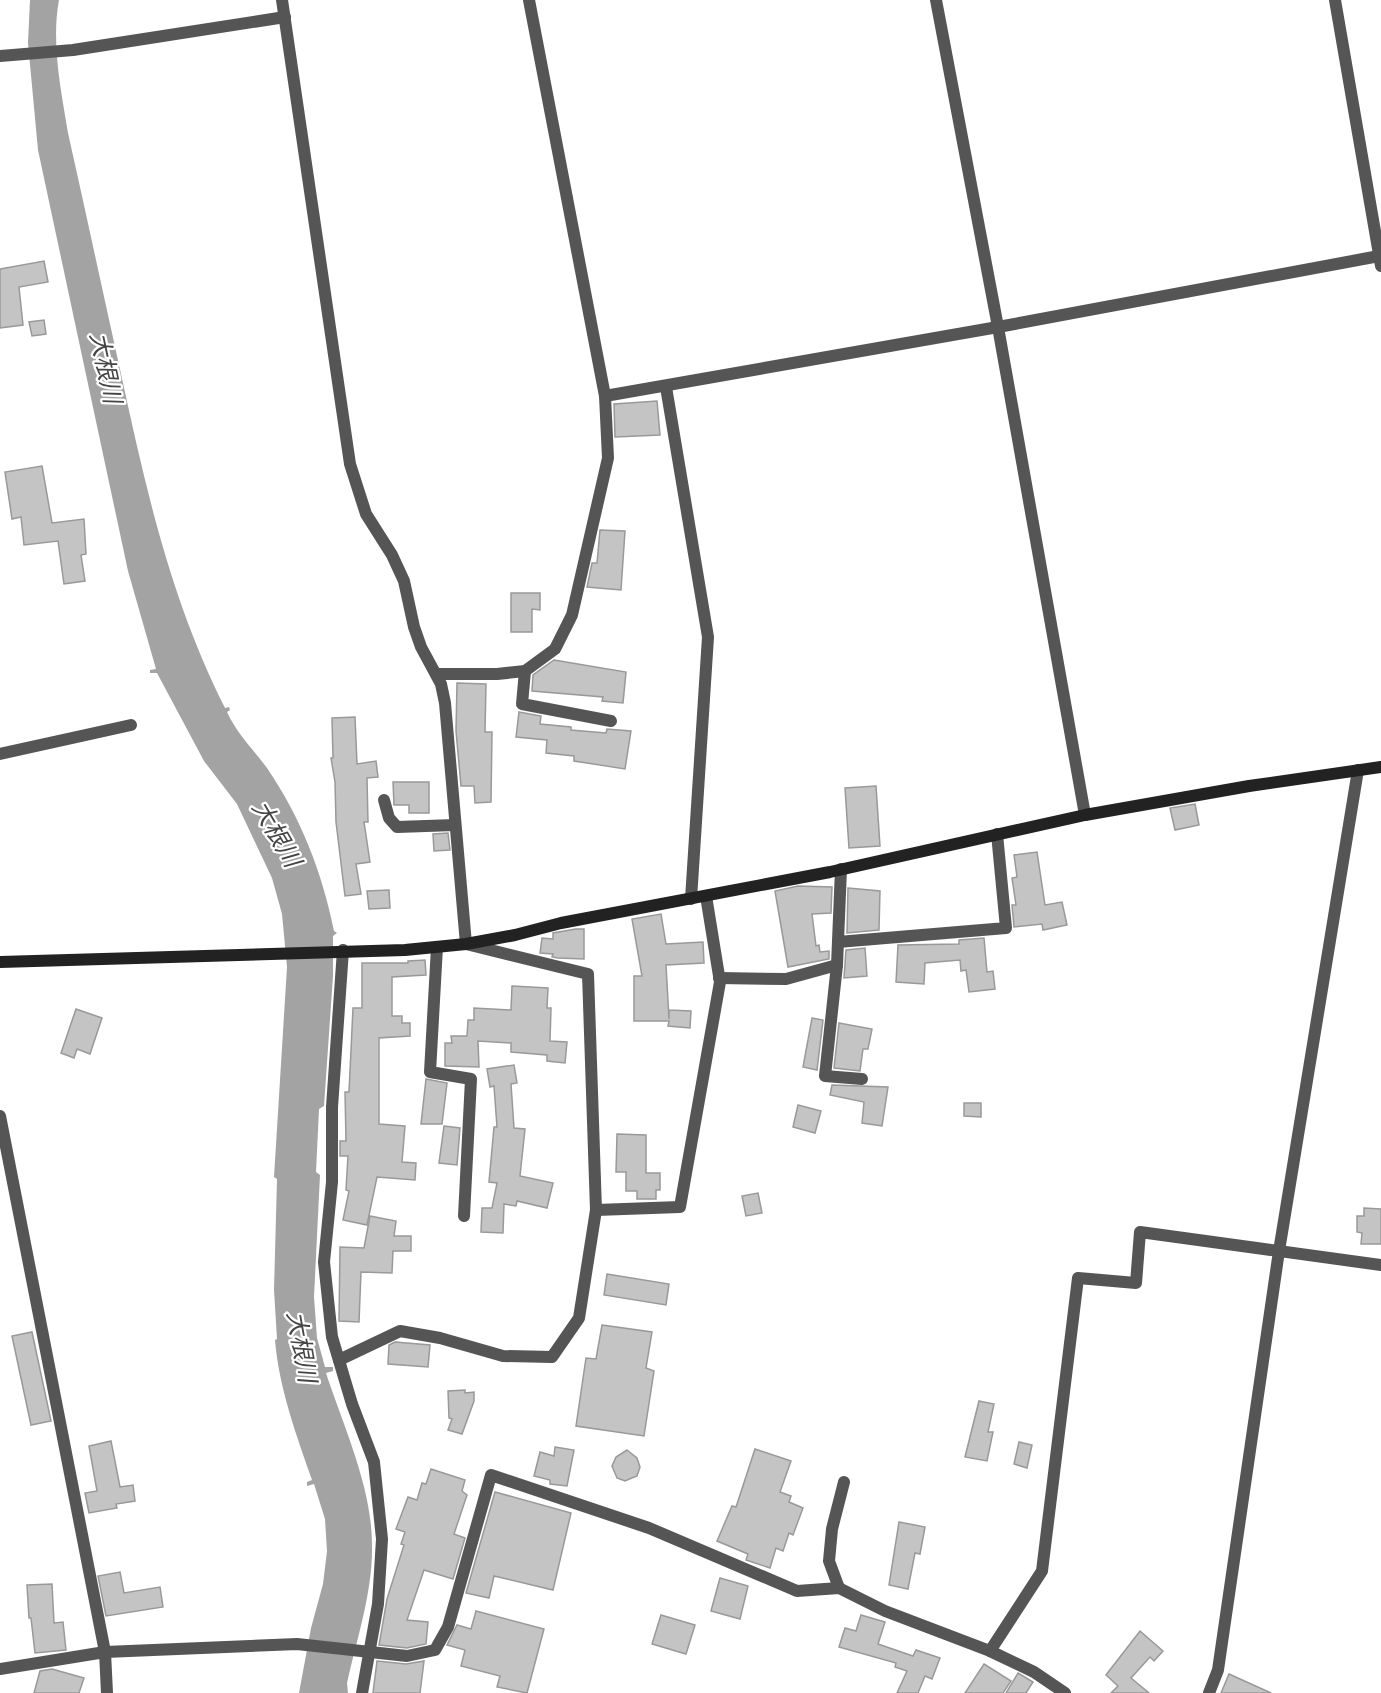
<svg xmlns="http://www.w3.org/2000/svg" width="1381" height="1693" viewBox="0 0 1381 1693" font-family="'Sofia Sans Condensed','Noto Sans JP',sans-serif">
<rect width="100%" height="100%" fill="#fff"/>
<!-- water -->
<path fill="#a3a3a3" d="M30,0H59C51,43 61,90 68,133C86,213 103,293 121,374C147,493 170,598 225,708L229,707L230,710L227,712C237,734 253,749 267,768C301,818 322,872 334,931L337,933L333,936V976L324,1106L319,1109L316,1172L320,1175L314,1297L317,1338L325,1367H333V1371L326,1373C344,1428 372,1487 372,1545C373,1591 357,1638 347,1683L348,1693H299L311,1628L323,1584L327,1551L325,1519L314,1484L307,1486V1482L312,1480C296,1434 279,1388 275,1340L277,1339L274,1290L277,1179L274,1177L287,967L282,914L272,878L237,804L204,761L157,673H150V670L156,669L128,571L38,150L28,43Z"/>
<!-- building -->
<g fill="#c4c4c4" stroke="#999" stroke-width="1.5">
<path d="M44,261L48,282L19,287L23,325L0,328V269Z"/>
<path d="M44,320L46,334L32,336L29,322Z"/>
<path d="M657,401L660,435L615,437L614,404Z"/>
<path d="M42,466L52,523L84,519L86,554L81,555L85,581L64,584L58,541L24,545L21,517L12,519L5,472Z"/>
<path d="M600,530L625,531L621,590L587,587L592,563H597Z"/>
<path d="M511,593H540V610L532,609V632H511Z"/>
<path d="M554,660L626,672L623,703L602,701L603,697L532,691L533,675Z"/>
<path d="M457,683L486,684L485,732H492L491,802L475,803L474,786H461L456,731Z"/>
<path d="M519,712L541,716L540,724L571,727V730L606,733L607,729L631,731L625,769L574,761V756L546,753L547,740L516,737Z"/>
<path d="M355,717L357,764L376,761L378,777L367,778L368,822H364L370,862L356,864L361,894L345,896L336,822L335,782L331,758H333L332,718Z"/>
<path d="M393,782H429V813H409V805H394Z"/>
<path d="M876,786L880,846L849,848L845,788Z"/>
<path d="M1195,804L1199,825L1175,830L1170,808Z"/>
<path d="M448,833L450,850L434,851L433,834Z"/>
<path d="M1037,852L1045,905L1062,902L1067,925L1043,930L1042,924L1014,927L1012,905H1016L1012,878L1017,877L1014,855Z"/>
<path d="M798,886L832,887L831,913L812,914L816,946L819,945L820,952L829,951V959L788,967L775,891Z"/>
<path d="M848,888L880,891L879,930L847,933Z"/>
<path d="M389,890L390,908L369,909L367,891Z"/>
<path d="M661,914L666,944L703,942L704,963L666,965L669,1019V1010L691,1011L690,1028L668,1026L669,1021H634V976H642L632,919Z"/>
<path d="M576,929H584V959L558,958L552,957L553,954L540,953L542,938L553,939V933Z"/>
<path d="M984,938L987,972L993,971L995,989L969,992L966,970L961,971L960,960L925,963L924,984L896,982L898,945L959,944V940Z"/>
<path d="M865,948L867,976L844,978L846,950Z"/>
<path d="M425,960L426,975L392,977V1016H402V1023H410V1036L379,1038V1124L405,1126L402,1162L416,1163L415,1180L377,1177L367,1225L343,1220L349,1191L346,1190L348,1156H340V1141H346L345,1092H349L353,1008H362V963H408V961Z"/>
<path d="M512,986L548,988L547,1008H551L550,1041L567,1042L565,1063L547,1061V1055L511,1052V1043L478,1041L479,1067L445,1066V1043H452L451,1036H467L468,1020H474V1008L511,1010Z"/>
<path d="M76,1009L102,1018L90,1054L77,1049L74,1058L61,1053Z"/>
<path d="M812,1018L823,1020L817,1070L803,1067Z"/>
<path d="M839,1023L872,1029L868,1049H863L860,1071L834,1068Z"/>
<path d="M514,1065L517,1083L511,1084L514,1128L525,1129L520,1176L553,1183L547,1208L517,1201L516,1206L504,1204L503,1233L481,1232L482,1208H492L497,1183L489,1182L494,1127H497L494,1086L490,1087L487,1069Z"/>
<path d="M426,1079L447,1083L442,1124H421Z"/>
<path d="M832,1085L888,1087L882,1126L862,1123L864,1102L830,1095Z"/>
<path d="M964,1103H981V1117L964,1116Z"/>
<path d="M798,1105L821,1111L815,1133L793,1127Z"/>
<path d="M444,1126L460,1128L457,1165L439,1163Z"/>
<path d="M617,1134L646,1135V1173H660V1190H656V1199H637V1191H626V1172H616Z"/>
<path d="M758,1193L762,1213L746,1216L742,1196Z"/>
<path d="M1364,1208L1381,1209V1244H1361L1362,1233L1357,1232V1216H1364Z"/>
<path d="M370,1216L396,1221L394,1236H411V1251H393L392,1273L361,1272L359,1322L339,1321L340,1247L364,1248Z"/>
<path d="M607,1274L669,1284L666,1305L604,1295Z"/>
<path d="M602,1325L652,1332L646,1368L654,1371L644,1436L576,1426L586,1358L596,1359Z"/>
<path d="M32,1332L51,1421L31,1425L12,1336Z"/>
<path d="M395,1342L430,1345L428,1367L388,1364L389,1345Z"/>
<path d="M465,1390V1393L474,1392V1401L462,1434L448,1430L452,1419L449,1418L448,1391Z"/>
<path d="M979,1401L994,1404L988,1432H993L987,1461L965,1457Z"/>
<path d="M111,1441L120,1487L133,1485L135,1501L116,1504L117,1508L89,1513L85,1493L97,1491L89,1446Z"/>
<path d="M1019,1442L1032,1445L1027,1468L1014,1464Z"/>
<path d="M555,1447L574,1450L567,1486L550,1484V1480L534,1476L540,1452L554,1456Z"/>
<path d="M755,1449L791,1461L780,1492L791,1496L789,1502L803,1508L793,1535L789,1533L783,1551L776,1548L770,1568L746,1560L748,1554L717,1541L732,1506L736,1507Z"/>
<path d="M627,1450L637,1458L640,1467L637,1476L625,1481L617,1478L612,1466L616,1457Z"/>
<path d="M431,1469L465,1480L462,1491L467,1495L454,1534L465,1538L453,1579L424,1570L407,1620L428,1622L426,1644L407,1648L379,1645L387,1599L404,1545L401,1544L405,1532L396,1529L408,1497L417,1500L422,1483L426,1484Z"/>
<path d="M495,1492L571,1513L553,1590L494,1576L489,1598L466,1593Z"/>
<path d="M899,1522L925,1527L920,1554L915,1553L908,1589L889,1585Z"/>
<path d="M120,1572L124,1593L160,1587L163,1607L106,1616L98,1576Z"/>
<path d="M720,1578L748,1586L740,1619L711,1611Z"/>
<path d="M52,1584L54,1623L63,1622L66,1650L35,1653L31,1618H29L27,1585Z"/>
<path d="M476,1611L544,1629L527,1693L497,1687L500,1676L461,1666L465,1650L447,1645L457,1625L471,1629Z"/>
<path d="M661,1615L695,1625L686,1654L652,1644Z"/>
<path d="M861,1615L885,1622L878,1644L913,1656L916,1650L940,1658L932,1679L925,1676L918,1693H897L907,1671L895,1667L896,1663L839,1647L845,1628L856,1631Z"/>
<path d="M1140,1631L1163,1651L1154,1661L1150,1657L1131,1678L1149,1693H1111L1118,1686L1106,1675Z"/>
<path d="M377,1661L406,1664L424,1661L420,1693H373Z"/>
<path d="M984,1664L1011,1681L1003,1693H965Z"/>
<path d="M52,1669L84,1678L79,1693H34L40,1671Z"/>
<path d="M1018,1673L1033,1682L1026,1693H1006Z"/>
<path d="M1229,1674L1271,1693H1221Z"/>
</g>
<g fill="none" stroke-linecap="round" stroke-linejoin="round">
<!-- street -->
<g stroke="#555" stroke-width="12">
<path d="M282,0L350,464L366,514L392,555L404,581L414,627L421,647L441,684L445,703L466,944L588,974L596,1210L579,1318L552,1357L503,1356L440,1338L400,1331L339,1360"/>
<path d="M529,0L605,396L998,327L1379,256"/>
<path d="M936,0L998,327L1085,815"/>
<path d="M1335,0L1381,266"/>
<path d="M0,56L73,50L285,17"/>
<path d="M666,387L708,637L691,899"/>
<path d="M525,671L522,704L611,721"/>
<path d="M436,674H497L525,671L555,649L572,615L608,458L605,396"/>
<path d="M0,754L131,725"/>
<path d="M384,800L389,818L397,827L455,825"/>
<path d="M838,942L1006,928L997,834"/>
<path d="M437,947L430,1072L471,1079L464,1216"/>
<path d="M343,950L332,1107V1182L324,1262L332,1337L352,1404L374,1462L382,1539L378,1604L362,1693"/>
<path d="M837,965L825,1076L862,1079"/>
<path d="M719,978L786,979L837,965L841,869"/>
<path d="M0,1116L105,1652L107,1693"/>
<path d="M596,1210L680,1207L720,982L706,896"/>
<path d="M839,1588L829,1561L832,1529L844,1482"/>
<path d="M990,1651L1042,1571L1078,1278L1136,1283L1140,1232L1381,1265"/>
<path d="M0,1669L105,1652L297,1644L407,1656L435,1650L448,1627L491,1475L649,1528L797,1591L839,1588L885,1611L990,1651L1034,1672L1065,1693"/>
<path d="M1209,1693L1218,1670L1279,1251L1358,770"/>
</g>
<!-- secondary -->
<path stroke="#222" stroke-width="12" d="M0,962L405,950L466,944L515,935L561,923L830,872L1085,815L1249,786L1381,767"/>
</g>
<g text-anchor="middle" dominant-baseline="central" stroke-width="4.5" stroke-linejoin="round" paint-order="stroke">
<!-- water labels -->
<g font-size="24" font-style="italic" fill="#444" stroke="#fff">
<text transform="translate(105 368) rotate(78)">大根川</text>
<text transform="translate(276 834) rotate(60)">大根川</text>
<text transform="translate(301 1347) rotate(80)">大根川</text>
</g>
</g>
</svg>
